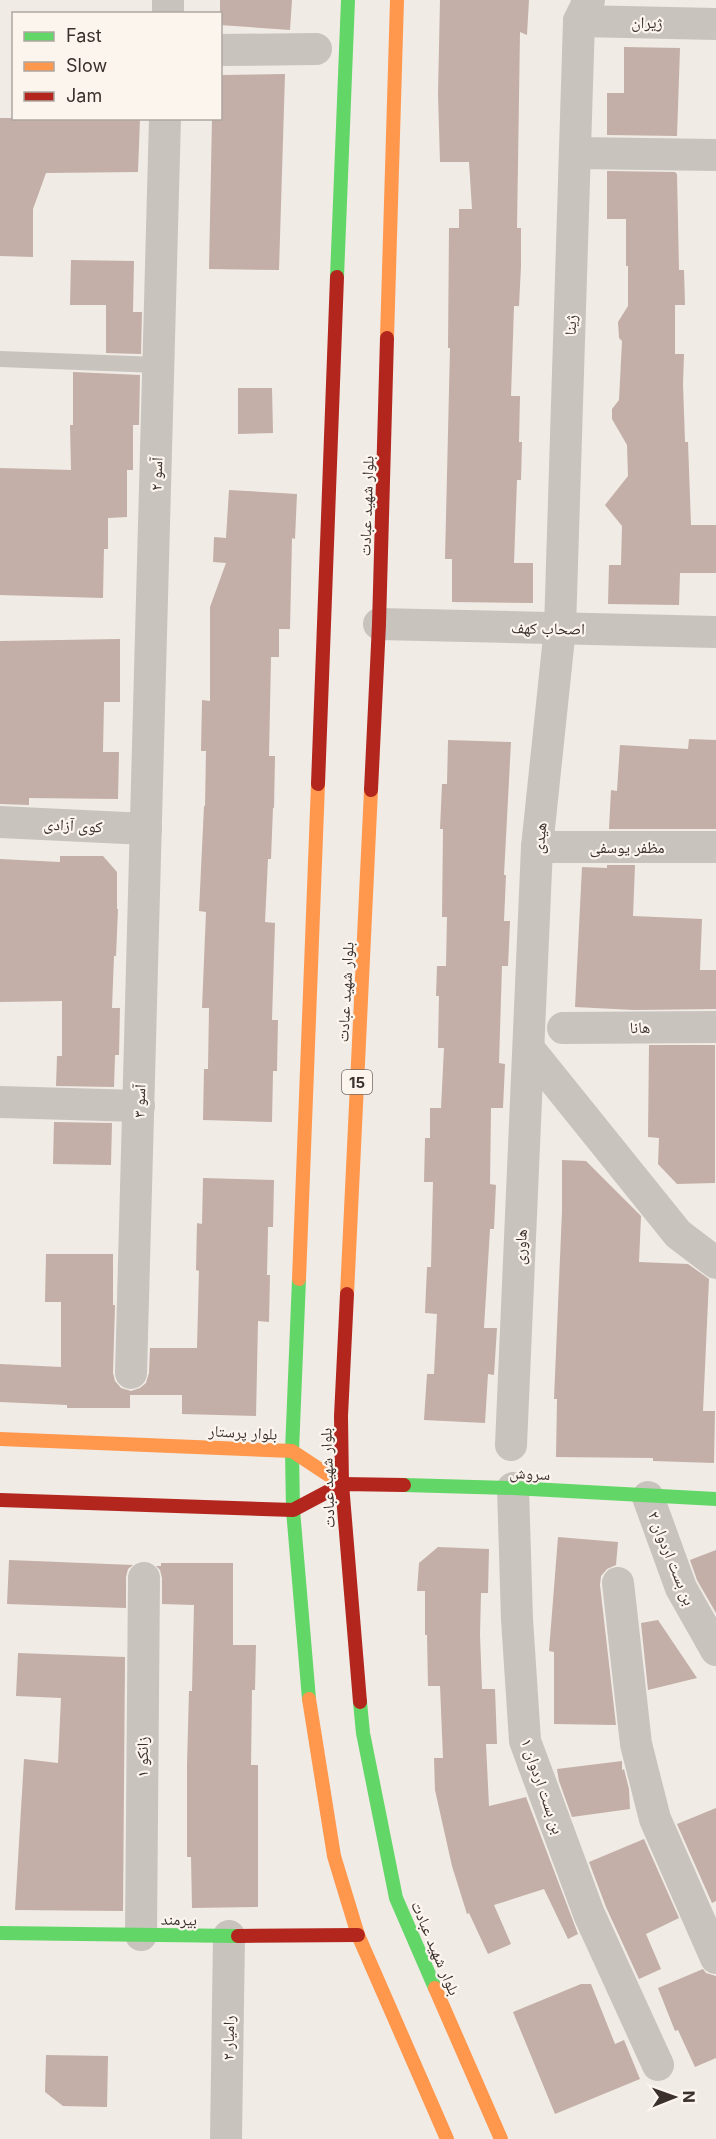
<svg xmlns="http://www.w3.org/2000/svg" width="716" height="2139" viewBox="0 0 716 2139" font-family="Inter,'Noto Naskh Arabic',sans-serif">
<rect width="100%" height="100%" fill="#f0ebe5"/>
<!-- building -->
<g fill="#c3afa7">
<path d="M220,0H292L290,30L220,25Z"/>
<path d="M440,0H529L527,35L520,32L517,228H521V266L519,306H514L511,396H520L519,442H522L521,480H517L514,563H533V603L452,602V559H445L450,348H448L449,228H459V209H472L469,162H440L438,94Z"/>
<path d="M624,47L680,48L677,136L607,135V93H624Z"/>
<path d="M285,74L279,270L209,269L212,118H220V75Z"/>
<path d="M0,118H140L138,172L46,173L33,209V257L0,256Z"/>
<path d="M607,171L675,172L677,174L679,270H684L685,305H675V354H684L683,384L685,442H688L691,525H716V573H680L679,605L608,604L609,565H621L622,526L605,505L628,476L627,445L612,419V409L619,400L622,341L619,338L618,322L628,306V266H626V219H607Z"/>
<path d="M71,260L134,261L133,312H142L141,354L106,353V305H70Z"/>
<path d="M73,372L140,375L139,425H133V470H127V517L108,518V549H104L103,598L0,595V468L71,470L70,425H73Z"/>
<path d="M238,388H272L273,433L238,434Z"/>
<path d="M229,490L297,494L295,539L292,538L290,629H279V657H271L269,756H275L274,808H273L271,859H268L265,922L275,923L272,1020H278L277,1071H273L272,1122L203,1120L204,1069H208L209,1008H202L206,912L199,911L204,806H205L206,751H201L202,700L210,701V607L226,563L213,562L214,537L226,538Z"/>
<path d="M120,639V702H104L103,752H119L118,799L29,798V805L0,804V641Z"/>
<path d="M689,739L716,740V829H609L611,790L617,791L620,745L688,749Z"/>
<path d="M448,740L511,742L504,875H506L504,921H510L508,966H502L499,1063L505,1064L503,1108H491L490,1184L496,1185L494,1229H490L484,1328H497L494,1375L488,1374L485,1423L424,1420L427,1374H434L437,1314L425,1313L427,1267H431L433,1182H424L425,1138H430V1108H441L444,1048H438L439,996H436L437,966H446L447,917H442L443,829H440L442,784H447Z"/>
<path d="M60,856H103L117,872V909H118L116,956H114L112,1008H120L119,1055H115L114,1087L56,1086L57,1056H62V1001L0,1002V859L60,862Z"/>
<path d="M607,865H635L633,916L702,919L700,970H716V1009L634,1010L575,1007L582,867L607,868Z"/>
<path d="M649,1045H715V1183L677,1184L658,1164L659,1138L648,1137Z"/>
<path d="M54,1122L112,1123L111,1165L53,1164Z"/>
<path d="M562,1160L586,1161L641,1216L639,1262L688,1264L709,1279L703,1411H715L714,1463L653,1461V1458L556,1457L557,1399H554L562,1211Z"/>
<path d="M203,1178L274,1180L273,1227H268L267,1275H270L269,1322L258,1321L256,1416L182,1414V1395H130V1408H67V1405L0,1402V1364L61,1367V1302H45L46,1254H113V1305H115L113,1373L115,1381L121,1388L131,1391L140,1388L146,1383L149,1373L150,1348H197L199,1271L196,1270L197,1223L202,1224Z"/>
<path d="M558,1537L618,1542L616,1565L607,1569L601,1576L600,1585L616,1725L554,1724V1652L549,1651Z"/>
<path d="M438,1547L489,1549L488,1593H481L480,1635L482,1689H495L497,1744H486L489,1806L526,1797L578,1934L568,1939L544,1889L494,1905L511,1944L488,1954L469,1913L467,1914L452,1866L435,1790L434,1758H443L440,1686H428L427,1635H425V1591H417L419,1563Z"/>
<path d="M716,1550V1613L697,1580L690,1560Z"/>
<path d="M9,1560L133,1565L128,1569L126,1577V1608L7,1604Z"/>
<path d="M161,1563H233V1645H256L255,1690H252L251,1765H258V1907L192,1908L191,1857H187V1765L189,1691H192L194,1605L162,1604V1578L160,1570L156,1566H161Z"/>
<path d="M658,1620L697,1678L648,1690L641,1623Z"/>
<path d="M18,1653L125,1657L123,1911L15,1910L24,1759L58,1763L61,1698L16,1696Z"/>
<path d="M622,1761V1770L624,1769L629,1789L630,1809L572,1817L559,1781L557,1769Z"/>
<path d="M716,1808V1901L712,1903L677,1824Z"/>
<path d="M644,1839L679,1918L646,1934L661,1969L639,1979L606,1907L589,1862Z"/>
<path d="M703,1969L706,1973L716,1976V2058L695,2067L678,2030L675,2031L658,1988Z"/>
<path d="M581,1984H591L615,2044L624,2040L640,2079L555,2114L513,2012Z"/>
<path d="M46,2055L108,2056L107,2107L63,2106L45,2092Z"/>
</g>
<g fill="none" stroke-linecap="round" stroke-linejoin="round">
<!-- lane -->
<path stroke="#c9c3be" stroke-width="16" d="M0,359L158,365"/>
<!-- street -->
<g stroke="#c9c3be" stroke-width="32">
<path d="M168,14V0"/>
<path d="M579,21L716,24"/>
<path d="M220,50L316,49"/>
<path d="M576,153L716,155"/>
<path d="M379,624L716,632"/>
<path d="M0,822L146,829"/>
<path d="M537,847H716"/>
<path d="M563,1028L716,1027"/>
<path d="M529,1049L678,1234L716,1263"/>
<path d="M0,1102L139,1106"/>
<path d="M131,1373L165,118"/>
<path d="M511,1445L537,847L560,628L579,21L589,0"/>
<path d="M513,1488L517,1619L525,1741L589,1914L658,2065"/>
<path d="M648,1497L681,1588L716,1650"/>
<path d="M618,1583L636,1744L655,1819L716,1958"/>
<path d="M141,1935L144,1578"/>
<path d="M226,2139L229,1936"/>
</g>
<!-- fast -->
<g stroke="#63d668" stroke-width="14">
<path d="M337,277L348,0"/>
<path d="M299,1279L292,1451L293,1510L309,1699"/>
<path d="M404,1485L513,1488L716,1499"/>
<path d="M360,1702L363,1733L396,1898L435,1988"/>
<path d="M0,1933L238,1936"/>
</g>
<!-- slow -->
<g stroke="#ff974d" stroke-width="14">
<path d="M387,338L397,0"/>
<path d="M299,1279L318,784"/>
<path d="M347,1294L371,790"/>
<path d="M0,1439L292,1451L342,1484"/>
<path d="M309,1699L334,1856L358,1935L447,2139"/>
<path d="M435,1988L501,2139"/>
</g>
<!-- jam -->
<g stroke="#b3261e" stroke-width="14">
<path d="M318,784L337,277"/>
<path d="M371,790L379,624L387,338"/>
<path d="M347,1294L341,1416L342,1484L360,1702"/>
<path d="M0,1500L293,1510L342,1484L404,1485"/>
<path d="M238,1936L358,1935"/>
</g>
</g>
<g text-anchor="middle" dominant-baseline="central" stroke-width="4.5" stroke-linejoin="round" paint-order="stroke">
<!-- shield labels -->
<rect fill="#fbf5ee" stroke="#756b66" stroke-width="1.5" x="342" y="1070" width="30" height="24" rx="4.5"/>
<g font-size="15" font-weight="bold" fill="#3b302b">
<text x="357" y="1082">15</text>
</g>
<!-- street labels -->
<g font-size="16" fill="#3b302b" stroke="#fbf5ee">
<text transform="translate(647 22) rotate(1)">ژیران</text>
<text transform="translate(570 325) rotate(-88)">ژینا</text>
<text transform="translate(156 474) rotate(-88)">آسو ۲</text>
<text transform="translate(366 506) rotate(-88)">بلوار شهید عبادت</text>
<text transform="translate(548 628) rotate(1)">اصحاب کهف</text>
<text transform="translate(73 825) rotate(3)">کوی آزادی</text>
<text transform="translate(539 838) rotate(-85)">هیدی</text>
<text x="627" y="847">مظفر یوسفی</text>
<text transform="translate(345 992) rotate(-87)">بلوار شهید عبادت</text>
<text transform="translate(640 1027) rotate(-1)">هانا</text>
<text transform="translate(139 1101) rotate(-88)">آسو ۳</text>
<text transform="translate(520 1247) rotate(-87)">هاوری</text>
<text transform="translate(243 1432) rotate(3)">بلوار پرستار</text>
<text transform="translate(530 1473) rotate(3)">سروش</text>
<text transform="translate(327 1478) rotate(-92)">بلوار شهید عبادت</text>
<text transform="translate(672 1558) rotate(68)">بن بست اردوان ۲</text>
<text transform="translate(142 1757) rotate(-90)">زانکو ۱</text>
<text transform="translate(543 1786) rotate(71)">بن بست اردوان ۱</text>
<text transform="translate(179 1919) rotate(1)">بیرمند</text>
<text transform="translate(436 1948) rotate(67)">بلوار شهید عبادت</text>
<text transform="translate(228 2038) rotate(-89)">رامیار ۲</text>
</g>
</g>
<!-- legend -->
<rect x="12" y="12" width="210" height="108" fill="#fbf5ee" stroke="#aea6a0" stroke-width="1.5"/>
<rect x="24" y="32" width="30" height="9" fill="#63d668" stroke="#aea6a0" stroke-width="1.5"/>
<text x="66" y="42" font-size="18" fill="#3b302b">Fast</text>
<rect x="24" y="62" width="30" height="9" fill="#ff974d" stroke="#aea6a0" stroke-width="1.5"/>
<text x="66" y="72" font-size="18" fill="#3b302b">Slow</text>
<rect x="24" y="92" width="30" height="9" fill="#b3261e" stroke="#aea6a0" stroke-width="1.5"/>
<text x="66" y="102" font-size="18" fill="#3b302b">Jam</text>
<!-- north arrow -->
<g transform="translate(674 2097) rotate(89)" stroke="#fbf5ee" stroke-width="4.5" paint-order="stroke">
<path d="M0-4.5L10 22L0 15L-10 22Z" fill="#3b302b"/>
<text y="-9" font-size="16" font-weight="bold" text-anchor="middle" fill="#3b302b">N</text>
</g>
</svg>
